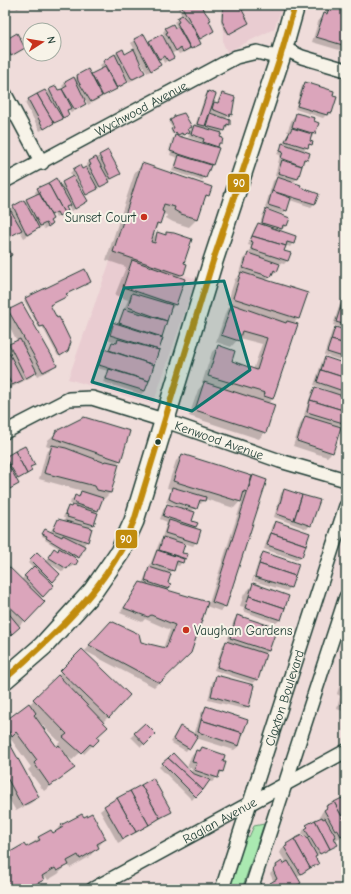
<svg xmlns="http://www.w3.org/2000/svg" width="351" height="894" viewBox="0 0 351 894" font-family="'Comic Neue',sans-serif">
<rect width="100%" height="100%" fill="#efdcda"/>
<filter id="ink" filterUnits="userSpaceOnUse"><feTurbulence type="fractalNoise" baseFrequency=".025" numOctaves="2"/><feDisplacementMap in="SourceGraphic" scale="8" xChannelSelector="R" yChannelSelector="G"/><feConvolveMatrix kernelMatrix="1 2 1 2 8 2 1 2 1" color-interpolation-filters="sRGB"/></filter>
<g filter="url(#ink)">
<!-- built -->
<g fill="#e9ccd1">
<path d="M222,5H283L274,29L227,52L223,43Z"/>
<path d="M114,250L196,279L153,404L68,379Z"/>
</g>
<!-- green -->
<path fill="#aae9b1" stroke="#649372" d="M264,824L242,889H229L246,836L249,837L254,826Z"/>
<!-- shadow -->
<g fill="#0003" fill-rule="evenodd">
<path d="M15,5H25L17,9Z"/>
<path d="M182,5H199L210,20L208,22L213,31L198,40L200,44L196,47L179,54L177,51L171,54L172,57L164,63L162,59L158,61L160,65L147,73L140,60H138L144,72L141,76L129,82L126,76L125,77L127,82L124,85L88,105L85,99L83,101L85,104L81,107L71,113L69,109L66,111L68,114L64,118L40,131L25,103L29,100L46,94L50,90L58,92L64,89L62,86L66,82L74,80L77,76H90L102,69L100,65L118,52L124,55L135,50L131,43L134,40L148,44L150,42H166L163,32L166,28H174L176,26L174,22L182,16L178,8Z"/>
<path d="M222,5H245L241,11L246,24L227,34L221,23Z"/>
<path d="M259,5H272L270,9L258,6Z"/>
<path d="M327,5H346V52L312,42L319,19L325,14Z"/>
<path d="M5,41L24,48L8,58L5,54Z"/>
<path d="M305,83L332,112L328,116L326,115L323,118L295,109L302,86Z"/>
<path d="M208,92L210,107L214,103L216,104L222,94L231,114L225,119L229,120V125L220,134L221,143L217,146L212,165L202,181L172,171L178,158L170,155L175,138H173L167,155L172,139L176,136L201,144L202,142L188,137L191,128L195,126L205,96Z"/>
<path d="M297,114L314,134L309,141L311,144L303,151L307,159L302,162L297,179L292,183L314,204L311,207L290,200L286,210L283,214L265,208L273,181L278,177L275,176L280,155L277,154L289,132H287L292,119Z"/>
<path d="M174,117L189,128L187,133L181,136L180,133L176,135L175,133L172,134L171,131L173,129L169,123Z"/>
<path d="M100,156L119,174L87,195L75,169L82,171L87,168L86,165L89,162Z"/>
<path d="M143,164L208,195L203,200L197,219L189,227L173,222L166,218L167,215L163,214L150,241L157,233L164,235L167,233L182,264L183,273L179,277L184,279L175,305L169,311L145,391L141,394L103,382L108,371L97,368L101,353L105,350L107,351L112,343L115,344L116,342L107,339L110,329L109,326L112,323L117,325L128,300L115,295L126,267L106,260L135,172Z"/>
<path d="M73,170L87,201L71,211L68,206L63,214L56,218L54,214L50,217L51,224L44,229L43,226L24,238L20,231L5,240V215L11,212L10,210L36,195L35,192L38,189L59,186L73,177L70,173Z"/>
<path d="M267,211L289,218L286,226L279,231L293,243L290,247L285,245L283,252L290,254L287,261L284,264L279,263L276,271L266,281L298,319L293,324L273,399L267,404L265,432L259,439L189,416L198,390L204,383H202L212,352L218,346L231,361L253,370L262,344L239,338L231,347L216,342L226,311L231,305L227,304L235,279L241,274L239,273L243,259L249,253L251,246L248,245L255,227L260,224L263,214Z"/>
<path d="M346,287V329L333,325L341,301L346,296L343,295Z"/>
<path d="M66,294L65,297L49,306L66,352L58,356L42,326L39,328L24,300Z"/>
<path d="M9,311L55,365L50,370L37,376L35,372L31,377L5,391V348L17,341L5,318V315Z"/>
<path d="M335,328L346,331V362L324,355L332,331Z"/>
<path d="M325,358L346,365V409L342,423L338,427L332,452L327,457L293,446L301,422L306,416L304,415L312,391L315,388L329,392L330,391L314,385L322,361Z"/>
<path d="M57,432L120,460L116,465L110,493L104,499L101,498L95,513L93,525L89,529L87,541L83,546L76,558L71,557L74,565L70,568L67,566L63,572L49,563L59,574L50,583L53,585L40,599L44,602L5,639V565L21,580L33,568L28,563L37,553L45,561L54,550L57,552L60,549L45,540L46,538L42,536L44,531L50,532L58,520L64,521L65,518H63L65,511L73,505L70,504L71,500L75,497H78L83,491L39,479L46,453L51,448L46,446L48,440Z"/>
<path d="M24,447L32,466L29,467L31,471L15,480L17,484L6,491L5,458Z"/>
<path d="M182,455L250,480L253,476L225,606L220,611L206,606L190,652L154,687L85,651L106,628L140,643L163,648L170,630L145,619L142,622L120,613L136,588L142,584L160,541L164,537H162L167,522L160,519L164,508L167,505L179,508L180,507L166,502L172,489L167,488L176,461ZM243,498L209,603L166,591L168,589L167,584L170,574L175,565L179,566L185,558L181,553L184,543L193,546L196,542L195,529L197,523L191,522L192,512L198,503L201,504L205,499L234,508Z"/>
<path d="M284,490L310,525L307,529L274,517L281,493Z"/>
<path d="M275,522L309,534L301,557L297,560L264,549L272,525Z"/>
<path d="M264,553L298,565L290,588L287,591L254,581L263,556H261Z"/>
<path d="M261,556L253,581H252L260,557Z"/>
<path d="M254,584L288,597L280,620L276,623L243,611L244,607L240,606L244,594Z"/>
<path d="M238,616L269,651L265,654L257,680L253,683L214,670L223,645L227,642L234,620Z"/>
<path d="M82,650L129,696L102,723L96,737L98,740L84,754L82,751L72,760L64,754L74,767L44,791L28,770L31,767L10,738L7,740L38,797L31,803L16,811L5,792V723L28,706ZM36,719L60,742L56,746Z"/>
<path d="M217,676L248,706L244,709L208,700L213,680Z"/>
<path d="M344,682L346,683V712L337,709L340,696L337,694L339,687Z"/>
<path d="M206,708L239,746L234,750L196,738L186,751L170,742L180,727L194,735L201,713Z"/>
<path d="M145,724L154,734L141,747L131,737Z"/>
<path d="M202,748L225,763L222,772L212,782L208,781L192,800L159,767L172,755L191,773L192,768L187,767L191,756Z"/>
<path d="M346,801V834L334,841L336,845L314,857L317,864L296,878L299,883L296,886L292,889H268L267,887L274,882L270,874L274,870L273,869L276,865L286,863L280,853L282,849L287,844L305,837L302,833L304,829L321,818L320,816L322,812L327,807Z"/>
<path d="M105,807L170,811L165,816L118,843L100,811Z"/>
<path d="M62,825L105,839L89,857L70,868L68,864L58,874L48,880L46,877L42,879L33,889H5V856L25,849L39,838L52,834Z"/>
<path d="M346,886V889H340Z"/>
</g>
<!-- building -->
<g fill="#dba5bb" stroke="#1f3d34">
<path d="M181,5H200L211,20L209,21L214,31L200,39Z"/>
<path d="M223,5H247L248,7L242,10L249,23L229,34L222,21Z"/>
<path d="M259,5H273L272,9Z"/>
<path d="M330,5H346V46L316,37L324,13L327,14Z"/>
<path d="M182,15L193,27L201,44L191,49L177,23L179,22L177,18Z"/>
<path d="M173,24L175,28L178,27L190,48L183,52L180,48L176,51L166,33L168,32L165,28Z"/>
<path d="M17,33L25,48L11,56L5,44V40Z"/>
<path d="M144,34L161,65L151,71L134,39Z"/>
<path d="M162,34L174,58L168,61L165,56L159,59L149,41Z"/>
<path d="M123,49L125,54L134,49L145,73L133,79L131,78L117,52Z"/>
<path d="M115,54L128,82L117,88L103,61Z"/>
<path d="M105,67L117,89L103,96L91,74Z"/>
<path d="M88,69L102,96L91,102L78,81L77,75Z"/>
<path d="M74,77L85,100L84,101L86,104L75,110L62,89L67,86L65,82Z"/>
<path d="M305,82L334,91L333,96L337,97L332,113L328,112L327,115L297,106Z"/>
<path d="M56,86L58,90L62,89L72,108L67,110L69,115L63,118L49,89Z"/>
<path d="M45,90L63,119L54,123L37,94Z"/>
<path d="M208,91L216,94L205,126L197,124Z"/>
<path d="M222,93L235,97L232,115L230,114L229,116L212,109L214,102L218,103Z"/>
<path d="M37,94L54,123L44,129L28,99Z"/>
<path d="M184,113L192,127L188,129L190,132L183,135L182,133L178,135L176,132L174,134L171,129L174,128L170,120L174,118V116Z"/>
<path d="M210,113L230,120V125L227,124L225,131L206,126Z"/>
<path d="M296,113L315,118L314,121L319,123L315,134L292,127Z"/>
<path d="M194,125L222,133L220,137L223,138L222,143H219L218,147L203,142L204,139L191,134Z"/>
<path d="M292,128L312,134L310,141L313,142L312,145L309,144L308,148L285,141Z"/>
<path d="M175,135L219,148L213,165L170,151Z"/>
<path d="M282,143L310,153L308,160L304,159L302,166L281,158L283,152L280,151Z"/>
<path d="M108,150L121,174L111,179L99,155Z"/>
<path d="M179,155L211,165L206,178L175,168Z"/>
<path d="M96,157L110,182L100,187L89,166L91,165L89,161Z"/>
<path d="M282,160L302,166L298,179L278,173Z"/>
<path d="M142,163L212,187L209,196L206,195L198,219L181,214L174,210L175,207L164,204L162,211L164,212L160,224L157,223L151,242L155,243L157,232L166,235V232L174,233L192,239L184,263L187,264L184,274L181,275L113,252Z"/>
<path d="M80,165L82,169L86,167L98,189L86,195L73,169Z"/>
<path d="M73,176L88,201L75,209L62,182Z"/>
<path d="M277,177L301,185L300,187L319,194L315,204L272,191Z"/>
<path d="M56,178L71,205L66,207L68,211L64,213L48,183Z"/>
<path d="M48,183L64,213L59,216L57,212L51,215L37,188Z"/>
<path d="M272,191L291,198L287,211L268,205Z"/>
<path d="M39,193L53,219L50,221L52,224L48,227L46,223L40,226L26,199Z"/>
<path d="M24,200L39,228L27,235L13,206Z"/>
<path d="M266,209L290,218L287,226L283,225L282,229L262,223Z"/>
<path d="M11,211L22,230L7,238L5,234V214Z"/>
<path d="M258,223L296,236L294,244L287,242L286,246L252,236Z"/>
<path d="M252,236L286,246L284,251L291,253L288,261L251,249L253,242L250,241Z"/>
<path d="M5,242L12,255L5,259Z"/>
<path d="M248,253L280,264L277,272L274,270L271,277L243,268Z"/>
<path d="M132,260L185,279L176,305L123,287Z"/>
<path d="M85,269L91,282L66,294L68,296L50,305L57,318L59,317L71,342L68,351L60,356L44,326L40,327L25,298Z"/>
<path d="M241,272L308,293L299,319L233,298Z"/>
<path d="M132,293L172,305L167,321L128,307Z"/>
<path d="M344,296L346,297V311L340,309Z"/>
<path d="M22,303L57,365L43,372L8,310Z"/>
<path d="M232,304L286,323L287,321L298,324L273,399L264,396L265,393L208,376L218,345L235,351L232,361L257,370L267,338L242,331L239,341L221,335Z"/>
<path d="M124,309L167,321L162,337L119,323Z"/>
<path d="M340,309L346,311V325L336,322Z"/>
<path d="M112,322L163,338L159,350L110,335L113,325L111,324Z"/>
<path d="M335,327L346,330V344L331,340Z"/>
<path d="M20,339L37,372L26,378L9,344Z"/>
<path d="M118,339L159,350L154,365L109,350L112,342L117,343Z"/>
<path d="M331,340L346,344V358L327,352Z"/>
<path d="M5,347H6L23,380L12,385L5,372Z"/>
<path d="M104,349L154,365L149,381L99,365Z"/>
<path d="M325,357L346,364V378L321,370Z"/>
<path d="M109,369L149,381L145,391L106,379Z"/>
<path d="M321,370L346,378V392L317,382Z"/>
<path d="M5,378L10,388L5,391Z"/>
<path d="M204,382L275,405L266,433L195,410Z"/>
<path d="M315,387L346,397V411L310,400Z"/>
<path d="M310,400L346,411L343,423L307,412Z"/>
<path d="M305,416L341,427L333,453L297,441Z"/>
<path d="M84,417L130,431L121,461L53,438L56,431Z"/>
<path d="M52,445L66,448L103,462L106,461L119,464L111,493L97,490L95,486L44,473Z"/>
<path d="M25,446L35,465L30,467L32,471L27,474L15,451Z"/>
<path d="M15,451L27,474L18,479L5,457Z"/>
<path d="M182,454L252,476L247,492L244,491L241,502L173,481Z"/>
<path d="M5,459L19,484L8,490L5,484Z"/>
<path d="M253,475L267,480L226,607L212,602Z"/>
<path d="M172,487L206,497L205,501L200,500L197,509L175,502L169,499Z"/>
<path d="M284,489L302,495L294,520L277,514Z"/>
<path d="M81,491L103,498L98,511L76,504V502L73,501L75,495L79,497Z"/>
<path d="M302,495L320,500L311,526L294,520Z"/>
<path d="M167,504L195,512L192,521L198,523L196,527L163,516Z"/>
<path d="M72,505L98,513L94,525L67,517L68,515L65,514L68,506L71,507Z"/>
<path d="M58,519L92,528L88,542L53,530Z"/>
<path d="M169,520L201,530L197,543L165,533Z"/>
<path d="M275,521L310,533L306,545L271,533Z"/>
<path d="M45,529L62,537L63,535L85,546L79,558L46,538L47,536L42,534Z"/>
<path d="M271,533L306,545L302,557L267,545Z"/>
<path d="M163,537L185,544L182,553L188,554L186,559L159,550Z"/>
<path d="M54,548L58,551L59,548L74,557L78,561L75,566L71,563L67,569L48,557Z"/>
<path d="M157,550L184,559L183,563L177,561L174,571L152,564Z"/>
<path d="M37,552L60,574L53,582L30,559Z"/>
<path d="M263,552L299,564L295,576L259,564Z"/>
<path d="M5,563L45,602L26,622L5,602Z"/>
<path d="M259,564L295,576L291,588L255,577Z"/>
<path d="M34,566L54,585L43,597L26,579L27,578L24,576Z"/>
<path d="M149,567L171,574L168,583L171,584L169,589L145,581Z"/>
<path d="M140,582L208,602L191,653L160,683L89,645L111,621L139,634L141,642L166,648L175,625L151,615L148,617L124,608Z"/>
<path d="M253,583L289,596L285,608L249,596Z"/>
<path d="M249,596L285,608L281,620L245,608Z"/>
<path d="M5,609L20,627L12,634L5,626Z"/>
<path d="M237,615L277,628L269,651L230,638Z"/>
<path d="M5,626L12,634L5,640Z"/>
<path d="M226,641L266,654L258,680L217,667Z"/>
<path d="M82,649L130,695L109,718L60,671Z"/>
<path d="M58,675L108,727L97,737L99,740L93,746L90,744L81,753L63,737L67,734L33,699Z"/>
<path d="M216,675L254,685L249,707L211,696Z"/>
<path d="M344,681L346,682V706L341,704L345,691L341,690Z"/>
<path d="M29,703L36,713L34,715L57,747L59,745L75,768L50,786L34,763L37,760L16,732L12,736L5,726V721Z"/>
<path d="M206,706L248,720L243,733L201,720Z"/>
<path d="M201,720L243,733L239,746L198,732Z"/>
<path d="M145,723L156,734L145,745L134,733Z"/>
<path d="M180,726L198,736L190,749L173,739Z"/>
<path d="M5,735L39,797L22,806L5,774Z"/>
<path d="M202,747L225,755L223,762H226L223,772L220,771L218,778L194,770L197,763L192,762L196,750L200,751Z"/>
<path d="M173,753L192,773L210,780L203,790L168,758Z"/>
<path d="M168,758L203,790L196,797L162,763Z"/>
<path d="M153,778L172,812L160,818L141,785Z"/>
<path d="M141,785L160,818L149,825L130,791Z"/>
<path d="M130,791L149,825L136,832L117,798Z"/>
<path d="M117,798L136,832L123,839L104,806Z"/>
<path d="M342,798L343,799H346V824L334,802Z"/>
<path d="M334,802L346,824V833L341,836L337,829L335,830L324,810L327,808L326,806Z"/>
<path d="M92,813L106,839L97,844L99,848L80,859L78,855L67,861L69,865L57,871L55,868L42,876L44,880L26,889H5V855L24,844L26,847L40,840L38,837L51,830L53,833L63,827L61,825L82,814L84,817Z"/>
<path d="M322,817L323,819L325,818L336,837L334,838L338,845L330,849L315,820Z"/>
<path d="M315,820L330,849L320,854L305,829L308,827L306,825Z"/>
<path d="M302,835L303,837L306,836L317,856L315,857L319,864L310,868L294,839Z"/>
<path d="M294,839L310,868L301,874L284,847L287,846L286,844Z"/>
<path d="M282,861L283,864L288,861L301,883L291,889H273L270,883L277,879L273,870L277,867L276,865Z"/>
</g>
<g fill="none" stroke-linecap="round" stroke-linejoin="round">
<!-- street casing -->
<g stroke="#1f3d34" stroke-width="16">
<g id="street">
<path d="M283,48L302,57L346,70"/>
<path d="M5,94L42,163"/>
<path id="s1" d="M5,181L236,57L257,52L280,58"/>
<path id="s2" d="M5,432L69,399L92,398L163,420L280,461L346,480"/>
<path id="s3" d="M93,889L346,751"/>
<path id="s4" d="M222,889L346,506"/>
<path d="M251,889L346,597"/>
</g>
</g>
<!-- secondary casing -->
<g stroke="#1f3d34" stroke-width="22">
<path id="secondary" d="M5,679L43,646L93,591L120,552L134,521L213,261L280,58L295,5"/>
</g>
<!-- street -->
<use href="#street" stroke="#f7f3e8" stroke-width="13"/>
<!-- secondary -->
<use href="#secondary" stroke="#f7f3e8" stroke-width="19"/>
<!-- bus-1 casing -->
<g stroke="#f7f3e8" stroke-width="9">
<path id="bus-1" d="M5,679C47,642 92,601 120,552C126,542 129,531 134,521L213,261L280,58L295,5"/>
</g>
<!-- bus-1 -->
<use href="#bus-1" stroke="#c18c0d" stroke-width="6"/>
</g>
</g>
<!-- marked area -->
<path fill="#0f766e" fill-opacity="0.2" stroke="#0f766e" stroke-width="3" stroke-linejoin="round" d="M224,281L250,370L192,411L92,382L124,288Z"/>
<!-- markers -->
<g fill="#c8321e" stroke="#f7f3e8" stroke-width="1.5">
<circle cx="144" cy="217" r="4"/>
<circle cx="186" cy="630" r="4"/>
</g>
<circle fill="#1f3d34" stroke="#f7f3e8" stroke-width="1.5" cx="158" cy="442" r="3.5"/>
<g text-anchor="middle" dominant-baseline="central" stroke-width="4" stroke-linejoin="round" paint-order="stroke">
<!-- street labels -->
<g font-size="13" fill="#1f3d34" stroke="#f7f3e8">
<text stroke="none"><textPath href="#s1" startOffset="154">Wychwood Avenue</textPath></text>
<text stroke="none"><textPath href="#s2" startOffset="229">Kenwood Avenue</textPath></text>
<text stroke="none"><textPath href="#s4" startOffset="201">Claxton Boulevard</textPath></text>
<text stroke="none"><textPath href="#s3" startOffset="144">Raglan Avenue</textPath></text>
</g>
<!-- poi labels -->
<g font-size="13" fill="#1f3d34" stroke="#f7f3e8" text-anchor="end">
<text x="136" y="217">Sunset Court</text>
<text x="194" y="630" text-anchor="start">Vaughan Gardens</text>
</g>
</g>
<g stroke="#f7f3e8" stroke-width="1.5">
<rect x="227" y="173" width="23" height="20" rx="4" fill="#c18c0d"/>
<rect x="115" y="529" width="23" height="20" rx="4" fill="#c18c0d"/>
</g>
<g font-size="11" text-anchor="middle" font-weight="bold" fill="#fff">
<text x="239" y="187">90</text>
<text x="126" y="543">90</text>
</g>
<!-- margin -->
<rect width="351" height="894" fill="none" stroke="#f7f3e8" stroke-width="20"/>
<rect x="10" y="10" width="331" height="874" fill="none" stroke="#1f3d34" stroke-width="1.5" filter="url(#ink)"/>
<!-- north arrow -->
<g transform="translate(42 42) rotate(78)"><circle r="19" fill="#f7f3e8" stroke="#a1aaa0"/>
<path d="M0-3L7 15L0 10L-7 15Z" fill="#c8321e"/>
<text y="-6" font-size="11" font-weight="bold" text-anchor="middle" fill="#1f3d34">N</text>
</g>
</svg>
